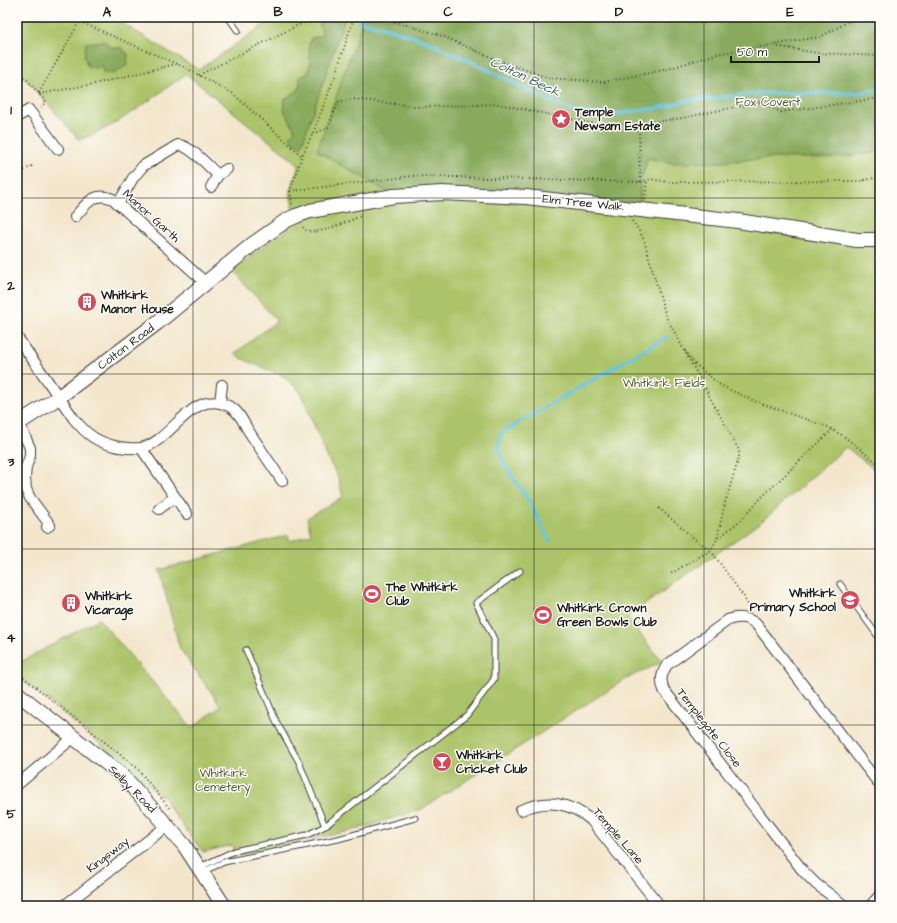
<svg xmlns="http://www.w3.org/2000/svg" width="897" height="923" viewBox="0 0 897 923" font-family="'Architects Daughter',sans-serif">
<rect width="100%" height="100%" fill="#fdfcf7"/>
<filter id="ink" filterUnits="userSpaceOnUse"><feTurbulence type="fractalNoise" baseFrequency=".025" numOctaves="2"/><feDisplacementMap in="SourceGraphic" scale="8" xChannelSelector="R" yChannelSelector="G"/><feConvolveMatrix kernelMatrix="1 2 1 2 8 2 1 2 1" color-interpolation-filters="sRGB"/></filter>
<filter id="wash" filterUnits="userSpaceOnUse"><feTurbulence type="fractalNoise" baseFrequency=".012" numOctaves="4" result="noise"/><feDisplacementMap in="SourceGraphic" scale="16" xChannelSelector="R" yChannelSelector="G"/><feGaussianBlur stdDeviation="0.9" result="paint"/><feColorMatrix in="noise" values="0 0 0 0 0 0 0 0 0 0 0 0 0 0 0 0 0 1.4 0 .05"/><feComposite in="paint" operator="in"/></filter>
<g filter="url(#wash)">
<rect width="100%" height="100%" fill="#f3e6cc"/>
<!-- green -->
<path fill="#acc469" stroke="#647042" d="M17,17H112L199,70L275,17H880V474L846,447L761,522L627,617L661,661L658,664L629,677L420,810L354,830L235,856L232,845L203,852L167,805V802L162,795H158L135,772L17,676V664L99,619L192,728L221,706L180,649L159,570L288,535L290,541L311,534L307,518L343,497L338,477L329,461L300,391L284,377L279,374L249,362L234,354L277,321L232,271L270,241L288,230L287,220L293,212L290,191L299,165L186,74C154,96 116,128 79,140L28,81L17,73Z"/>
<!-- forest -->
<g fill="#89aa5d" stroke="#52633c">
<path d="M332,17L345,18L301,147L294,142L290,137L295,130L284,110L285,99L299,90L300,76L307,74C315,58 305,53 311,38L321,36L322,32L319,24L323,20Z"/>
<path d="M364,17H880V152L831,158H769L722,162L671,163L648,158L640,182V210L394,196L317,151Z"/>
<path d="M104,41L112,48H122L128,54L127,65L113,74L103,72L101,65L97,68L88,67L84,57L86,43Z"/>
</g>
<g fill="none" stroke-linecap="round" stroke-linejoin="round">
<!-- stream -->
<g stroke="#62c4e0" stroke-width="3.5">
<path d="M358,21L391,29L433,44L470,61L548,100L579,113L614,114L658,108L689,100L711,99L759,93H860L880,88"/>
<path d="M550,541C542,527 536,513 528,500C519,484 495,460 499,440C499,438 502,435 503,432L668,336"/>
</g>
</g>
</g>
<g filter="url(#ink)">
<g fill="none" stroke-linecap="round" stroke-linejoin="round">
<!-- lane casing -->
<g stroke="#3c3a36" stroke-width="7">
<g id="lane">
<path d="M228,17L238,31"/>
<path d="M840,584L880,639"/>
<path d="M246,650L277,723L299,762L325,826"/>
<path d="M200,867L234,851L307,835L325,826L467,715L494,679V639L476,603L520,571"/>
<path d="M204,871L224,862L338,839L415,818"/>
</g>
</g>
<!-- street casing -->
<g stroke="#3c3a36" stroke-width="12">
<g id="street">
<path d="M17,117L29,110L58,149"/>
<path d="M211,187L218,175L227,169"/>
<path d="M118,204L133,178L143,166L178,145C190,145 208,166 218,175"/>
<path d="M75,217C86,204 94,191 113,199L206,283"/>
<path d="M17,337L74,419C87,435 98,443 119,447C126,448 134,449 141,448C173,442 192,384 232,408C240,413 243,422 248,430C259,447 271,464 282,481"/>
<path d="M220,403L222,385"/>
<path d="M19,423L30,448V456L26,467L25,478L26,489L30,498L50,525L47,527"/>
<path d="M141,448L187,514"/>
<path d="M159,509L175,497"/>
<path d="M17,785L74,737"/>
<path d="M521,810C548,799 569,802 591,820L660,906"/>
<path d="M64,906L168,825"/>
<path d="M845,906L816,884L803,871L664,690C660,681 661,674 667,665L728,620C739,616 747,617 756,624L880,785"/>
<path d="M870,906L880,895"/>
</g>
</g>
<!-- secondary casing -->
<g stroke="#3c3a36" stroke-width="16">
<g id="secondary">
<path d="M17,424L59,397L157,323L253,244L287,220L296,216L310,211L394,196L442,193L526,197L738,221L857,240H880"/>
<path d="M17,693L124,777L184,845L224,906"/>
</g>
</g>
<!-- path -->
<g stroke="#3c3a36" stroke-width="2" stroke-dasharray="1 3" stroke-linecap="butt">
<path d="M69,17L186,68L232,93L302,156"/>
<path d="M379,17L440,35L497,60L549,78L604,82L664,70L717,54L820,37L857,17"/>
<path d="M774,46L817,53L880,56"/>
<path d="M17,73L28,81L46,102L41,107"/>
<path d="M199,75L314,17"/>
<path d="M39,93L82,17"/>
<path d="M39,94L94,84L176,64"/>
<path d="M313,133L327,129L338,102L353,99L421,107L498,104L595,124H639"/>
<path d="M17,174L32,166"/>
<path d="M640,182L639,124L677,119L760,102L781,112L880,98"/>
<path d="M290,191L413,176L640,182L651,179L668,182L860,181L880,177"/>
<path d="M645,199L647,180"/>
<path d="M292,204L290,191L302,156L313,133L335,76L354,17"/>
<path d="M632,221L638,229L644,240L666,317L739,450V457L725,503L717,539"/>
<path d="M303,227C310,241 349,220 361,216"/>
<path d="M685,351L695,364L720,385L754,401L828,427L845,437L880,465"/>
<path d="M659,508L696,540L711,550L670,574"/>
<path d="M749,608L744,597L714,555L711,550L717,539L740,521L763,496L832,430"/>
<path d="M18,681L22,676L136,767L171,810"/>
</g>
<!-- lane -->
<use href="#lane" stroke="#fff" stroke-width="5"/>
<!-- street -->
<use href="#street" stroke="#fff" stroke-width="10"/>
<!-- secondary -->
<use href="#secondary" stroke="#fff" stroke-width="14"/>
</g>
</g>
<!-- grid -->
<path fill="none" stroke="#1c1c1c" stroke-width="1" stroke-opacity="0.55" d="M193,17V906M363,17V906M534,17V906M704,17V906M17,198H880M17,374H880M17,549H880M17,725H880"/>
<!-- icons -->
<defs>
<g id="sight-disc" transform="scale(1)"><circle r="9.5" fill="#d1495b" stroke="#fdfcf7"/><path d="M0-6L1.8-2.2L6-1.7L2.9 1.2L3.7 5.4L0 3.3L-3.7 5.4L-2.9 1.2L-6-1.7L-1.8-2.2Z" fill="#fff"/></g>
<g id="building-disc" transform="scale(1)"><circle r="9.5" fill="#d1495b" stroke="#fdfcf7"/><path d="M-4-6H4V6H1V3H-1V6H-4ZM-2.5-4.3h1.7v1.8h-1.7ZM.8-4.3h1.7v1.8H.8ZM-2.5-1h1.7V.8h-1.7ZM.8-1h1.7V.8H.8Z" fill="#fff"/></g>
<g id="stadium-disc" transform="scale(1)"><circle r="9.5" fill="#d1495b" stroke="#fdfcf7"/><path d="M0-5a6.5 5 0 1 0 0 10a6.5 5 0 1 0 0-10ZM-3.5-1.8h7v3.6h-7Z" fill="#fff"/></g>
<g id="school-disc" transform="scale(1)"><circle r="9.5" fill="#d1495b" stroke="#fdfcf7"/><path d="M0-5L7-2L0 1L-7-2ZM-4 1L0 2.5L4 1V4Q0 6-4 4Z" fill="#fff"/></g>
<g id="bar-disc" transform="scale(1)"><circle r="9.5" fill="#d1495b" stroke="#fdfcf7"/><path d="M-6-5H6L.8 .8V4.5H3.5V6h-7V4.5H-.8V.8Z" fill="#fff"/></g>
</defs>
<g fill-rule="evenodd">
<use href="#sight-disc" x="561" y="119"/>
<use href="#building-disc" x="87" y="302"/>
<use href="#stadium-disc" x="372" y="594"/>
<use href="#school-disc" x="850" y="600"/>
<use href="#building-disc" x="71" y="603"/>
<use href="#stadium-disc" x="543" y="615"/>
<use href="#bar-disc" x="442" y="762"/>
</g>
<g text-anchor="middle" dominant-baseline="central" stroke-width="3" stroke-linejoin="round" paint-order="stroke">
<!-- park labels -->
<g font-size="12" fill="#565f3b" stroke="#fdfcf7">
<text x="768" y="102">Fox Covert</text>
<text x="664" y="383">Whitkirk Fields</text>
<text x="223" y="773">Whitkirk<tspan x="223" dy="14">Cemetery</tspan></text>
</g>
<!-- poi labels -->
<g font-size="12" font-weight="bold" fill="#1c1c1c" stroke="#fdfcf7" text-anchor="start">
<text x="575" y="112">Temple<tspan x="575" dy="14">Newsam Estate</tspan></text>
<text x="101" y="295">Whitkirk<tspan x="101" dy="14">Manor House</tspan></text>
<text x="386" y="587">The Whitkirk<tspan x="386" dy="14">Club</tspan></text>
<text x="836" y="593" text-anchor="end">Whitkirk<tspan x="836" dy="14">Primary School</tspan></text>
<text x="85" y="596">Whitkirk<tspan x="85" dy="14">Vicarage</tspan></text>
<text x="557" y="608">Whitkirk Crown<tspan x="557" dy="14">Green Bowls Club</tspan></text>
<text x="456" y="755">Whitkirk<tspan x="456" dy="14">Cricket Club</tspan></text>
</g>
<!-- street labels -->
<g font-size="12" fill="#1c1c1c" stroke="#fdfcf7">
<text transform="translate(583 203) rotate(6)">Elm Tree Walk</text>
<text transform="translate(151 216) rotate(42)">Manor Garth</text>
<text transform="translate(126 347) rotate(-37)">Colton Road</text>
<text transform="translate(709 728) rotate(52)">Templegate Close</text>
<text transform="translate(132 789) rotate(45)">Selby Road</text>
<text transform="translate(618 836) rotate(49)">Temple Lane</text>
<text transform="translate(108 855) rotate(-38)">Kingsway</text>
</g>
<!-- water labels -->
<g font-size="13" font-style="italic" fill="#385f6a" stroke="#fdfcf7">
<text transform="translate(525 77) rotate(25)">Colton Beck</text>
</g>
</g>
<!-- margin -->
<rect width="897" height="923" fill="none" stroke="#fdfcf7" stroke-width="44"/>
<!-- scale -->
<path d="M731 56v6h88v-6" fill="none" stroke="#1c1c1c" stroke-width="2"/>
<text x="737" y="56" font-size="12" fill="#1c1c1c" stroke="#fdfcf7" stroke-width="3" paint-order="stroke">50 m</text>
<rect x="22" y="22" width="853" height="879" fill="none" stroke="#1c1c1c" stroke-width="1.5"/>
<g font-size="13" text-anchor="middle" font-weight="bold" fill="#1c1c1c">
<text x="107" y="16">A</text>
<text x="278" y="16">B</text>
<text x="448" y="16">C</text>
<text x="619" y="16">D</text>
<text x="790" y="16">E</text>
<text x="11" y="114">1</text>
<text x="11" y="290">2</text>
<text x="11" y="466">3</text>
<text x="11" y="642">4</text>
<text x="11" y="818">5</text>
</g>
</svg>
